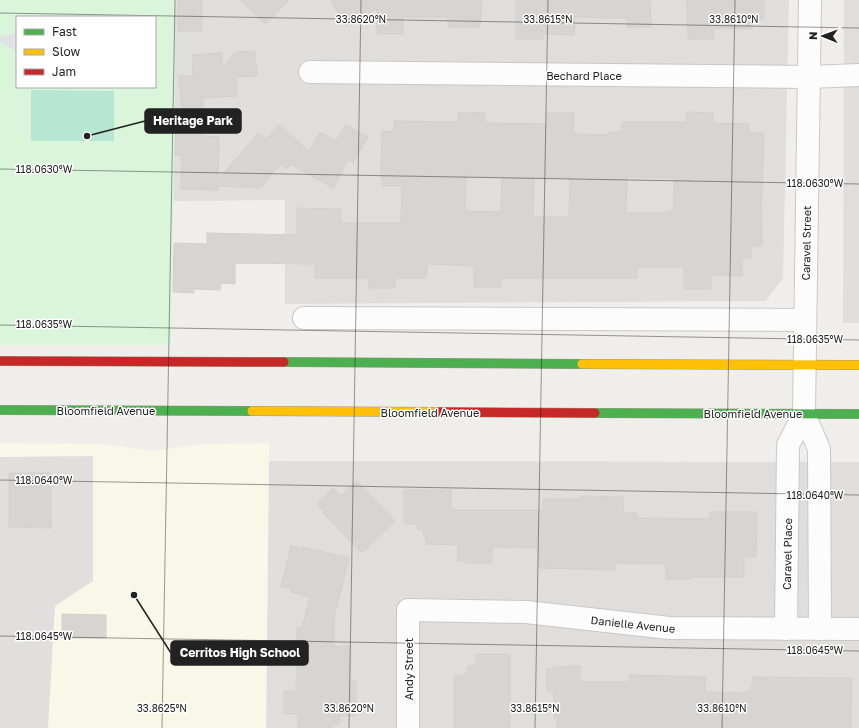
<svg xmlns="http://www.w3.org/2000/svg" width="859" height="728" viewBox="0 0 859 728" font-family="'Golos Text',sans-serif">
<rect width="100%" height="100%" fill="#f0eeeb"/>
<!-- residential -->
<g fill="#dfdedc">
<path d="M175,0H789L783,278L766,301L285,304V200L173,201Z"/>
<path d="M844,0H859V323H843Z"/>
<path d="M269,461L859,462V728H266Z"/>
</g>
<!-- education -->
<path fill="#f8f7e8" d="M0,443L102,444L153,451L203,444L269,443L266,728H0Z"/>
<!-- park -->
<path fill="#daf5da" fill-rule="evenodd" d="M0,0H175L174,186L171,345H0ZM17,17H155V87H17Z"/>
<!-- pitch -->
<path fill="#b7e6d2" d="M31,90L114,91V141H31Z"/>
<!-- parking -->
<path fill="#e0dfde" d="M93,456V581L55,606L48,728H0V457Z"/>
<!-- plaza -->
<path fill="#e2e1e5" d="M17,30V53L0,41V37L12,34Z"/>
<!-- building -->
<g fill="#d7d4d2" stroke="#d3d0cc" fill-rule="evenodd">
<path d="M183,0H202V31H178V1Z"/>
<path d="M240,0H289L266,24Z"/>
<path d="M331,0H482L480,27H448V17H403V34H377V9L345,26Z"/>
<path d="M516,0H650L651,27H627L628,18L575,17L574,35L543,34V39H516Z"/>
<path d="M687,0H764V19H752V29L714,28V39H688Z"/>
<path d="M255,51L257,76L236,77L237,96L203,98V136L219,137L218,180L258,133L266,139L279,125L309,151L320,132L336,141L346,125L368,137L353,162L348,160L333,188L291,164L287,169L280,164L261,188L218,186V190L181,189L182,156L175,155L176,117H182L179,76H193L192,55L222,53V68L235,52Z"/>
<path d="M459,112L485,113V123L547,124V113H574L573,134L609,135V132H622V122H686L687,112L713,113V123L749,124V133H764L761,221H762V246H752L751,258H742V276L712,275L711,289H684V267H637V278H501L500,287H474V266L427,264L426,278H395V288H369L368,278H315V264L235,263V284L221,283L220,290L194,289V293L173,292L174,243L207,244V233L297,235V208L341,209V223H401L402,186H383V178H381L382,131L394,132V121L458,122ZM466,176L502,177L501,212L465,211ZM534,177L570,178L569,217H533ZM627,177L675,178L673,211H667V213H626Z"/>
<path d="M9,473H51V528L9,527Z"/>
<path d="M357,481L395,521L362,553L323,513L324,512L317,504L333,488L341,496Z"/>
<path d="M404,490H451V510H543V499H581V496L624,497L623,513H637V518L710,519V512H757L756,557H744V577H692V579H666V564L615,563V570L539,568L538,548L492,547V563H466V560L458,561V545L426,544V537H424L423,530H417L418,524H404Z"/>
<path d="M291,546L301,549L302,547L349,558L334,618V647L350,646V680H356V716H340V724H332V728H298V714H284V691H296L297,628H302L310,597L291,592L292,589L281,587Z"/>
<path d="M62,614L106,615V638H62Z"/>
<path d="M476,654H510V728H454V676H463V674H468V666H476Z"/>
<path d="M580,666V682H629V675L706,677L705,692L743,693V691H751V687H752L753,677L852,678L851,728H607V727H557V718H554V692H547V669H554V667Z"/>
</g>
<g fill="none" stroke-linecap="round" stroke-linejoin="round">
<!-- street casing -->
<g stroke="#c9c8c7" stroke-width="24">
<g id="street">
<path d="M810,0L804,414L819,449L820,629"/>
<path d="M310,72L809,77L859,75"/>
<path d="M304,318L805,320"/>
<path d="M786,629L788,445L804,414"/>
<path d="M408,728V610L526,612L669,628L859,629"/>
</g>
</g>
<!-- fast casing -->
<g stroke="#999a82" stroke-width="10">
<g id="fast">
<path d="M284,362L582,364"/>
<path d="M0,410L252,411"/>
<path d="M595,413L859,414"/>
</g>
</g>
<!-- slow casing -->
<g stroke="#999a82" stroke-width="10">
<g id="slow">
<path d="M582,364L859,365"/>
<path d="M252,411L437,412"/>
</g>
</g>
<!-- jam casing -->
<g stroke="#999a82" stroke-width="10">
<g id="jam">
<path d="M0,361L284,362"/>
<path d="M437,412L595,413"/>
</g>
</g>
<!-- street -->
<use href="#street" stroke="#fdfcfc" stroke-width="22"/>
<!-- fast -->
<use href="#fast" stroke="#4caf50" stroke-width="9"/>
<!-- slow -->
<use href="#slow" stroke="#ffc107" stroke-width="9"/>
<!-- jam -->
<use href="#jam" stroke="#c62828" stroke-width="9"/>
</g>
<!-- ticks -->
<path fill="none" stroke="#222" stroke-width="1" stroke-opacity="0.45" d="M0,13L859,28M0,169L859,184M0,325L859,340M0,480L859,495M0,636L859,651M162,728L175,0M349,728L361,0M535,728L548,0M722,728L735,0"/>
<g text-anchor="middle" dominant-baseline="central" stroke-width="3" stroke-linejoin="round" paint-order="stroke">
<!-- street labels -->
<g font-size="11" fill="#222" stroke="#fff">
<text x="584" y="75">Bechard Place</text>
<text transform="translate(806 243) rotate(-89)">Caravel Street</text>
<text x="106" y="410">Bloomfield Avenue</text>
<text x="430" y="412">Bloomfield Avenue</text>
<text x="753" y="413">Bloomfield Avenue</text>
<text transform="translate(787 554) rotate(-89)">Caravel Place</text>
<text transform="translate(633 624) rotate(6)">Danielle Avenue</text>
<text transform="translate(408 669) rotate(-90)">Andy Street</text>
</g>
</g>
<g font-size="10" text-anchor="middle" fill="#222" stroke="#fff" stroke-width="3" stroke-linejoin="round" paint-order="stroke">
<text x="361" y="23">33.8620°N</text>
<text x="548" y="23">33.8615°N</text>
<text x="734" y="23">33.8610°N</text>
<text x="44" y="173">118.0630°W</text>
<text x="815" y="187">118.0630°W</text>
<text x="44" y="328">118.0635°W</text>
<text x="815" y="343">118.0635°W</text>
<text x="44" y="484">118.0640°W</text>
<text x="815" y="499">118.0640°W</text>
<text x="44" y="640">118.0645°W</text>
<text x="815" y="654">118.0645°W</text>
<text x="162" y="712">33.8625°N</text>
<text x="349" y="712">33.8620°N</text>
<text x="535" y="712">33.8615°N</text>
<text x="722" y="712">33.8610°N</text>
</g>
<!-- callouts -->
<path fill="none" stroke="#222" stroke-width="1.5" d="M87 136L145 121M134 595L171 653"/>
<g fill="#222" stroke="#fff" stroke-width="1.5">
<circle cx="87" cy="136" r="4"/>
<circle cx="134" cy="595" r="4"/>
</g>
<g fill="#222" stroke="#222" stroke-width="1.5">
<rect x="145" y="109" width="96" height="24" rx="4"/>
<rect x="171" y="641" width="137" height="24" rx="4"/>
</g>
<g font-size="12" text-anchor="middle" font-weight="bold" fill="#fff">
<text x="193" y="125">Heritage Park</text>
<text x="240" y="657">Cerritos High School</text>
</g>
<!-- legend -->
<rect x="16" y="16" width="140" height="72" fill="#ffffff" stroke="#a7a7a7"/>
<rect x="24" y="29" width="20" height="6" fill="#4caf50" stroke="#a7a7a7"/>
<text x="52" y="36" font-size="12" fill="#222222">Fast</text>
<rect x="24" y="49" width="20" height="6" fill="#ffc107" stroke="#a7a7a7"/>
<text x="52" y="56" font-size="12" fill="#222222">Slow</text>
<rect x="24" y="69" width="20" height="6" fill="#c62828" stroke="#a7a7a7"/>
<text x="52" y="76" font-size="12" fill="#222222">Jam</text>
<!-- north arrow -->
<g transform="translate(823 36) rotate(271)" stroke="#ffffff" stroke-width="3" paint-order="stroke">
<path d="M0-3L7 15L0 10L-7 15Z" fill="#222222"/>
<text y="-6" font-size="11" font-weight="bold" text-anchor="middle" fill="#222222">N</text>
</g>
</svg>
